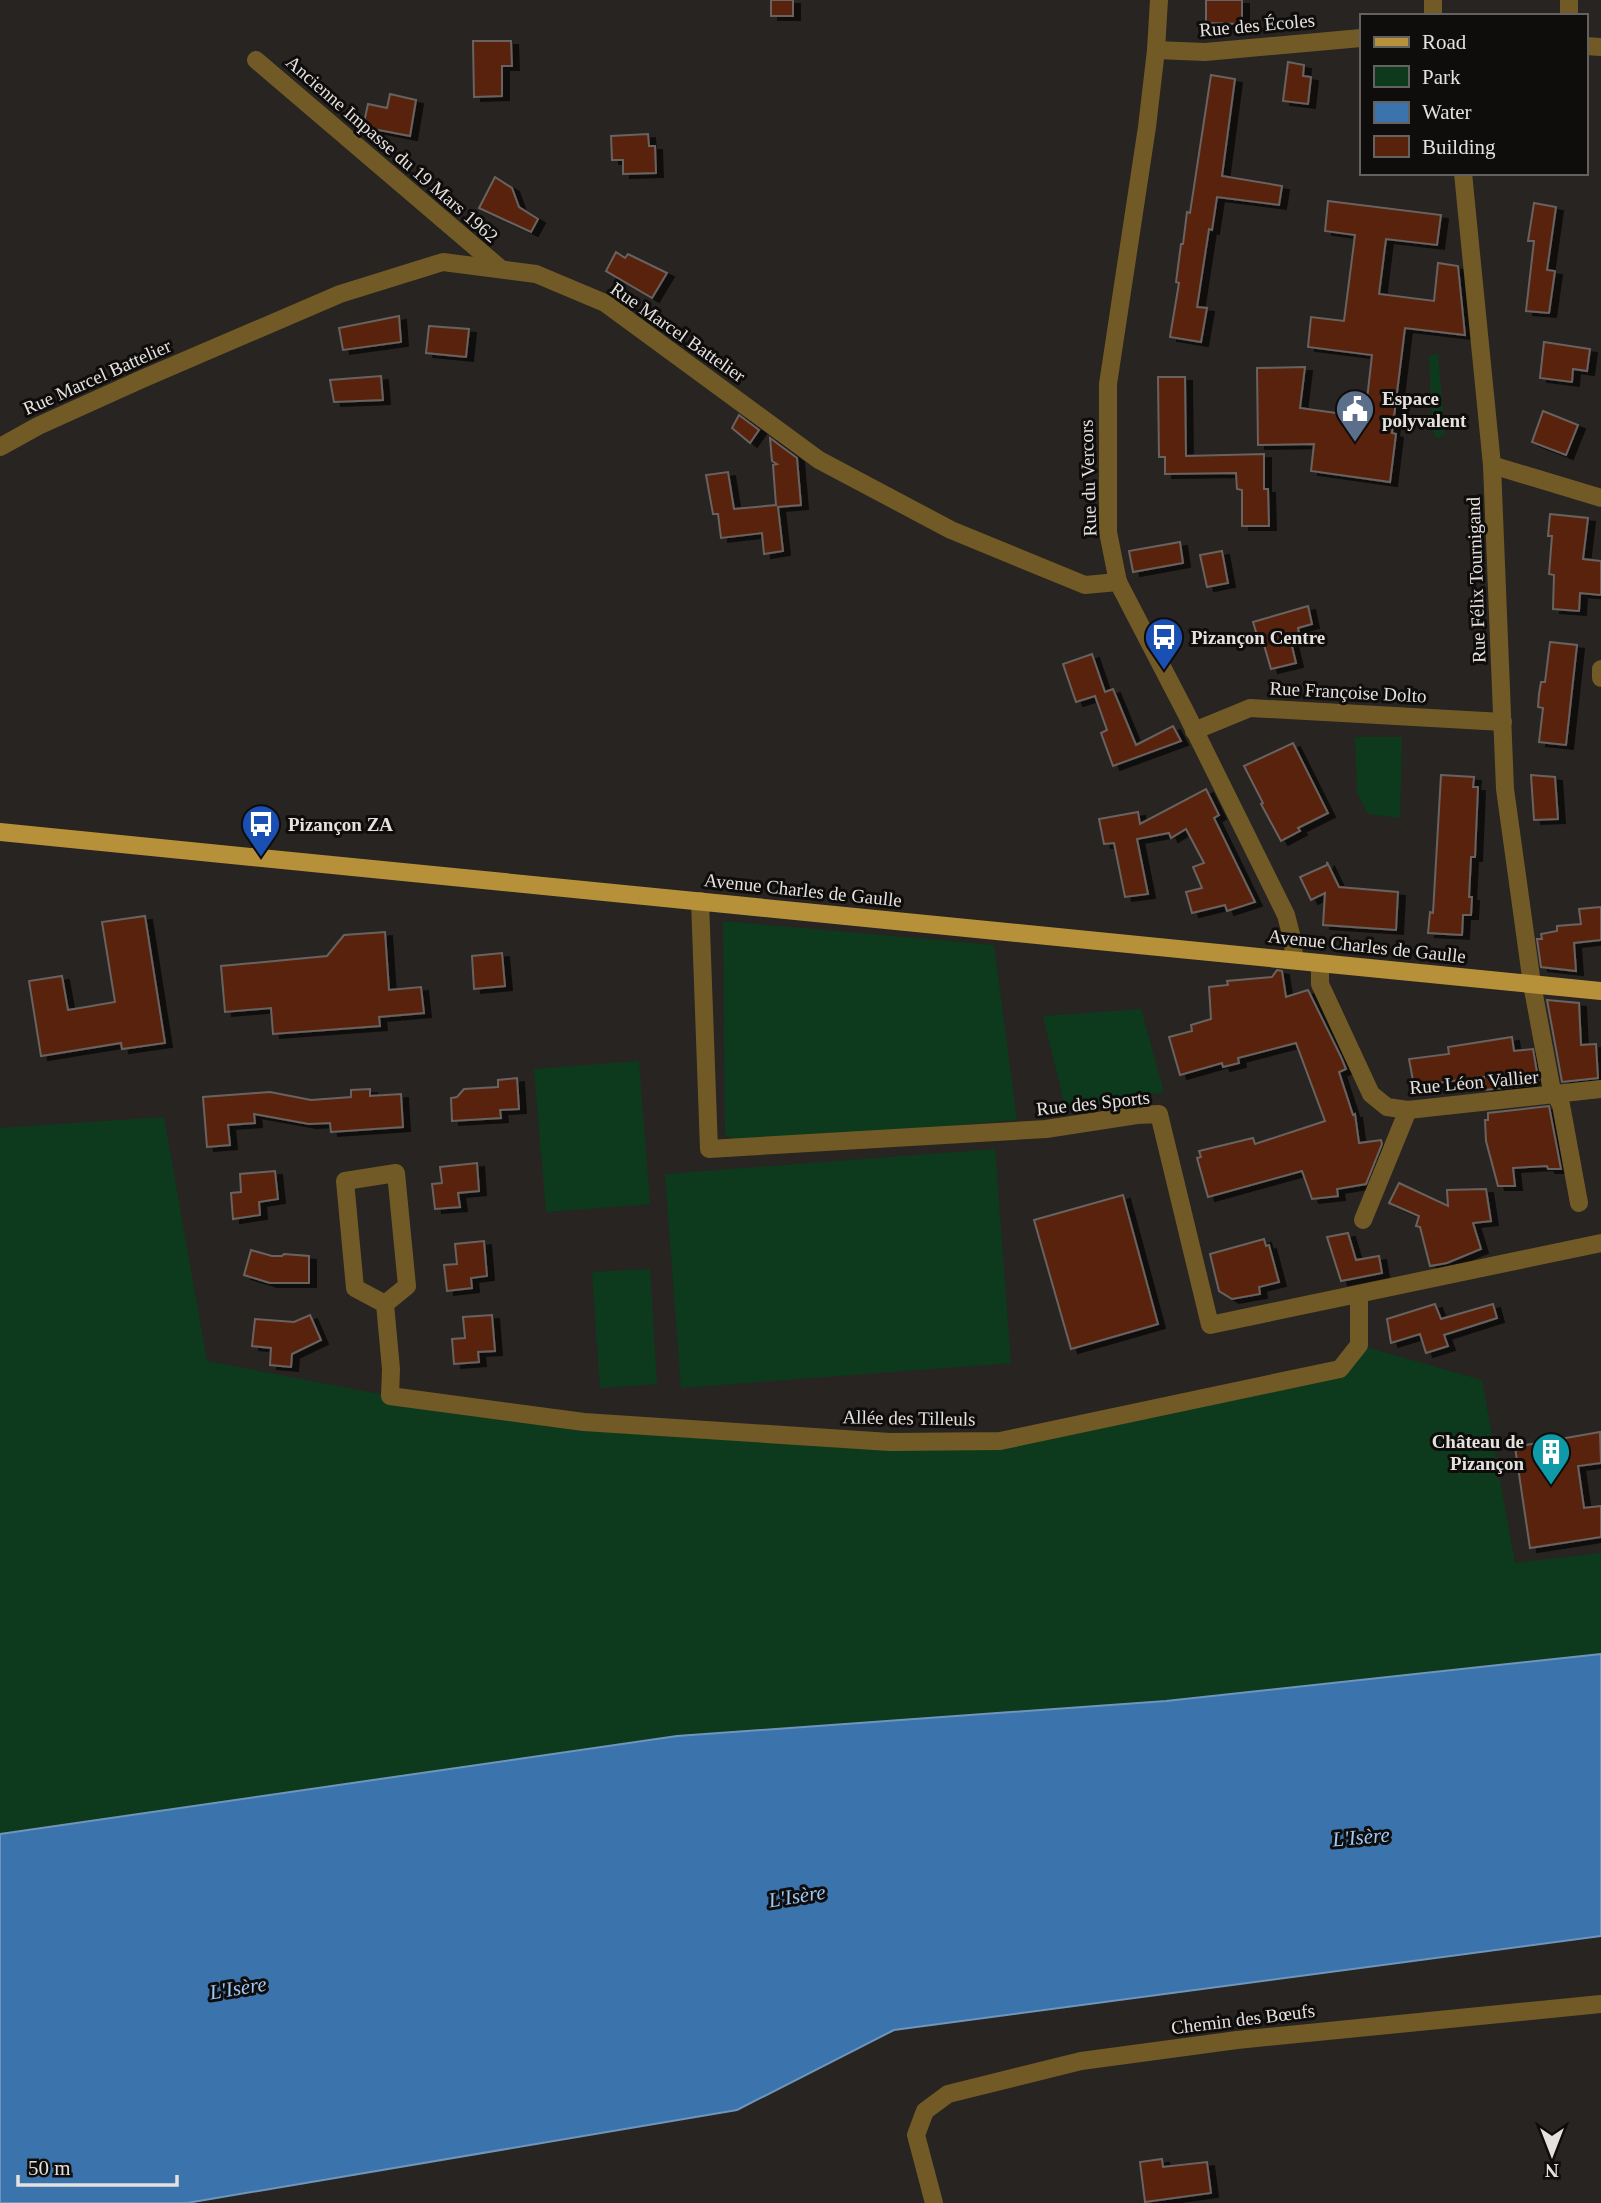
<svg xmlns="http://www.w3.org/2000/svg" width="1601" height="2203" viewBox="0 0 1601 2203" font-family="'Times New Roman',serif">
<defs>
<filter id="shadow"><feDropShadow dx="7" dy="4" stdDeviation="0" flood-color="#0009"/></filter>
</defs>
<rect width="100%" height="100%" fill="#272421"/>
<!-- green -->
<g fill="#0d3a1d">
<path d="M1438,354L1445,434L1439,438L1435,437L1432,430L1429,356Z"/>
<path d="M1355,737H1402L1400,818L1368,814L1357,793Z"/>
<path d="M723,921L994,945L1017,1120L742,1144L725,1135Z"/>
<path d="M1141,1009L1164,1092L1066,1111L1043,1016Z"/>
<path d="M639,1061L650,1204L546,1212L534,1069Z"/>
<path d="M164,1117L207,1361L390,1396L571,1420L1000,1441L1340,1369L1359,1345L1482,1380L1515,1563L1601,1553V1654L1166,1701L677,1736L0,1834V1128Z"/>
<path d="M995,1149L1011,1363L681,1388L665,1174Z"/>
<path d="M650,1269L657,1384L600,1388L592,1272Z"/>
</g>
<!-- water -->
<path fill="#3b74ad" stroke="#6e95bc" stroke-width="2" d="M1601,1654V1936L894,2030L737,2110L187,2203H0V1834L677,1736L1166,1701Z"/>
<!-- building -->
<g fill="#58230a" stroke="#686260" stroke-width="2" filter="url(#shadow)">
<rect x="771" y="0" width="22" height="16"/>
<path d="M1206,0H1242V24L1206,23Z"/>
<path d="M473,41H511L512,66H502V96L474,97Z"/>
<path d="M1288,62L1304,65L1303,76L1311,77L1308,104L1283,101Z"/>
<path d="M1211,75L1235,79L1222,176L1282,186L1279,205L1217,197L1212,230L1209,229L1197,307L1207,308L1201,342L1170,337L1179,283L1176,282L1181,244H1183L1187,212L1190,213Z"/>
<path d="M390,94L416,100L410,136L363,127L368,104L387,108Z"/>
<path d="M648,134L649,146H655L656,173L623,174V160H612L611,136Z"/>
<path d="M495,177L512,188L519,207L538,219L531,232L479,208Z"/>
<path d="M1328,201L1441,215L1437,245L1386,239L1379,294L1434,301L1438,263L1458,266L1465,335L1405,328L1392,433L1396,434L1390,482L1311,471L1314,444L1258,445L1257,368L1305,367L1300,408L1365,417L1372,355L1308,347L1311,317L1344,321L1355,235L1325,231Z"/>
<path d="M1534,203L1556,207L1547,270L1555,271L1549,313L1526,311L1534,241H1528Z"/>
<path d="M616,252L625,258L628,254L667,273L652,298L606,271Z"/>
<path d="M399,316L401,342L343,350L339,328Z"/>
<path d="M429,326L469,329L466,357L426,353Z"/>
<path d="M1544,342L1590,349L1587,371L1573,369L1572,382L1540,378Z"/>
<path d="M381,376L383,400L334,402L330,380Z"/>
<path d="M1158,377H1185L1186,456L1264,454V489H1268L1269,526H1242V490L1237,489L1236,473L1165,474V457H1159Z"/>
<path d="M1543,411L1578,425L1566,455L1532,442Z"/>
<path d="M739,415L759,430L750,443L732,428Z"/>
<path d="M770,438L797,458L801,505L778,507L783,551L764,554L762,533L721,538L718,514H713L706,475L728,472L734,509L776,505L773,465L777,464L772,461Z"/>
<path d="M1550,514L1588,518L1583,559L1601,561V595L1580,593L1579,611L1553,609L1554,575L1549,574L1552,536H1548Z"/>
<path d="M1180,542L1183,563L1133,572L1129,551Z"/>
<path d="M1222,551L1228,583L1207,587L1200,555Z"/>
<path d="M1308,606L1312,624L1298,628L1299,633L1291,635L1290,638L1296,663L1271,669L1264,645H1260L1253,622Z"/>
<path d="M1550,642L1577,645L1566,745L1539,742L1543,708L1538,707L1539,694L1541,682H1545Z"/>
<path d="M1092,654L1105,692L1113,689L1136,745L1173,726L1181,741L1113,766L1101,733L1107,730L1095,696L1076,702L1063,664Z"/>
<path d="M1293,743L1328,813L1298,828L1300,831L1281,841L1261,804L1263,803L1244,766Z"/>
<path d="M1441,775L1474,777L1473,787H1478L1475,857H1471L1469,897H1472L1471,915H1463L1462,935L1428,933L1430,912L1433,913Z"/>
<path d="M1531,775L1555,777L1558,819L1534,820Z"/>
<path d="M1206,789L1219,815L1214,818L1255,902L1227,911L1225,905L1192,913L1186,892L1202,888L1193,867L1204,863L1186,829L1171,838L1169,833L1137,839L1148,894L1125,897L1114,843L1104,844L1099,819L1138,812L1140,824Z"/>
<path d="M1327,862L1339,887L1398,892L1396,930L1323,925L1325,893L1311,900L1300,877L1327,865Z"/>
<path d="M1601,907V940L1574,943L1576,971L1541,967L1537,939H1542L1541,934L1557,931V926L1581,924L1579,909Z"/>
<path d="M145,916L165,1043L122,1049L121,1043L41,1056L29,981L62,976L68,1010L115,1002L102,922Z"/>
<path d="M385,932L389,990L421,987L424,1013L379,1017L380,1026L273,1034L271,1008L225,1012L221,966L327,956L344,935Z"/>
<path d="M502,953L505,986L474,989L472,956Z"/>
<path d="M1277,970L1282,971L1286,997L1308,990L1341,1057L1346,1069L1339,1072L1353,1115L1355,1114L1359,1143L1381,1140L1382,1144L1366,1184L1337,1189L1338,1196L1312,1199L1302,1171L1208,1197L1197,1158L1201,1157L1199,1151L1253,1138L1255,1144L1325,1121L1296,1043L1238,1058L1239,1063L1223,1067L1222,1063L1180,1075L1169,1037L1192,1031L1191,1025L1211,1019L1209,987L1228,985L1227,981L1272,977Z"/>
<path d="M1547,1000L1579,1003L1581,1045L1596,1044L1598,1078L1562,1082Z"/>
<path d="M1512,1037L1514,1051L1533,1049L1539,1084L1485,1090L1484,1077L1414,1086L1409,1059L1449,1054L1448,1047Z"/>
<path d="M517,1078L519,1109L500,1110L501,1118L452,1121L451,1098L457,1097L464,1089L498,1087V1080Z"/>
<path d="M370,1089V1096L401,1094L403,1127L331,1132L330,1123L309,1124L254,1114L255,1123L228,1125L230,1145L207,1147L203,1097L270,1092L311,1100L351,1097V1090Z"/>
<path d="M1549,1106L1561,1169H1548L1547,1166L1513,1168L1515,1186H1498L1486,1141L1485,1120H1488V1113Z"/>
<path d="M477,1163L479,1191L458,1193L460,1207L435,1209L432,1184L442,1183L440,1167Z"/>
<path d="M275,1171L278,1199L259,1202L260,1215L233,1219L231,1193L241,1192L240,1174Z"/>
<path d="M1399,1183L1448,1206L1447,1190L1486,1189L1491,1221L1473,1223L1481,1249L1447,1263L1430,1266L1420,1227L1416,1226L1419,1216L1389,1203Z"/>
<path d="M1123,1195L1158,1324L1071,1349L1034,1220Z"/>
<path d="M1348,1233L1356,1260L1379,1256L1382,1273L1341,1281L1327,1237Z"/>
<path d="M1264,1239L1266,1246L1269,1245L1279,1282L1259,1287L1260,1294L1232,1299L1219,1291L1210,1254Z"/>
<path d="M484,1241L487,1276L471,1278L472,1288L447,1291L444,1265L457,1264L455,1244Z"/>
<path d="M251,1250L272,1256H282L284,1254L309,1256V1283H270L244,1275Z"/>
<path d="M1435,1304L1441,1319L1493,1304L1497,1318L1444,1335L1448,1346L1426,1353L1420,1334L1391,1343L1387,1319Z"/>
<path d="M310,1315L321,1340L292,1354L291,1367L270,1365L271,1348L252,1346L255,1319L294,1322Z"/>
<path d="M492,1315L495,1351L478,1352L479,1362L454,1364L452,1339L465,1338L463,1317Z"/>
<path d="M1600,1432L1601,1463L1578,1466L1584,1508L1601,1506V1537L1530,1548L1515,1447Z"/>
<path d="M1162,2159L1163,2167L1207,2162L1211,2193L1145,2202L1140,2162Z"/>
</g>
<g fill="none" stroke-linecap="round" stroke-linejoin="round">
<!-- minor -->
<g stroke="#715a26" stroke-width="18">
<path d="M1159,0L1156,50L1147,127L1108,384V532L1118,582L1186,713L1286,915L1293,942L1294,960"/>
<path d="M1433,16V0"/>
<path d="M1569,16V0"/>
<path d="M1585,46L1601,47"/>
<path d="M1156,50L1205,52L1361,38"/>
<path d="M256,60L501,269"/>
<path d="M1463,173L1492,465L1505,789L1532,984L1551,1086L1561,1105L1579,1203"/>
<path d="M0,447L38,426L142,379L340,294L443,262L536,274L605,303L819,460L951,530L1085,585L1118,582"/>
<path d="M1492,465L1601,498"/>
<path d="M1601,669V678"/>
<path d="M1194,731L1250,708L1503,722"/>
<path d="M700,901L709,1149L1046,1129L1137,1115L1159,1114L1210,1325L1601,1243"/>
<path d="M1320,963V984L1371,1094L1387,1107L1408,1110L1601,1089"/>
<path d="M1363,1220L1408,1110"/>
<path d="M385,1304L355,1288L345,1181L396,1173L407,1286L385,1304L391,1369L390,1396L584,1422L890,1442L1000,1441L1340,1369L1359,1345V1294"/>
<path d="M934,2203L916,2135L925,2111L948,2094L1081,2061L1237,2040L1601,2004"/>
</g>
<!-- major -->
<path stroke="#b79139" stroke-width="18" d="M0,832L1601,991"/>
</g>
<!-- icons -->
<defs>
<g id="civic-pin" transform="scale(2.0125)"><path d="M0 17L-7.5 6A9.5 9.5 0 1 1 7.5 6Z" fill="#5c6f8a" stroke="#0f0d0c"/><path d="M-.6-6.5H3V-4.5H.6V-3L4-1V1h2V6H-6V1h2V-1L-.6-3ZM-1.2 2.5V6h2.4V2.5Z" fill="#fff"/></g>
<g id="bus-pin" transform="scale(2.0125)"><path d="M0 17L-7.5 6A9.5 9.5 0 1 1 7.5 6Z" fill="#1a4fb4" stroke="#0f0d0c"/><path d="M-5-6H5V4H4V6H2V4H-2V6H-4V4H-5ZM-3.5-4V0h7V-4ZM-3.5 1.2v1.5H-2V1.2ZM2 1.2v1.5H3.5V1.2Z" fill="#fff"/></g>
<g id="building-pin" transform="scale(2.0125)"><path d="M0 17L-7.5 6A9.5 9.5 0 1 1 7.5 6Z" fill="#0f9aa8" stroke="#0f0d0c"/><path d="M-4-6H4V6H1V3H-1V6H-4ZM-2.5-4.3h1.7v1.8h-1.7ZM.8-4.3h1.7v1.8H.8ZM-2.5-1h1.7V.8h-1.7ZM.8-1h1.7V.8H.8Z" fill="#fff"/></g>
</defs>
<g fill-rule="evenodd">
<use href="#civic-pin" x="1355" y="409"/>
<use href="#bus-pin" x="1164" y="637"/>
<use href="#bus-pin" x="261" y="824"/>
<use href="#building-pin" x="1551" y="1452"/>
</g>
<g text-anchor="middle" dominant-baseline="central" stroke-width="6" stroke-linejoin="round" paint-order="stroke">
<!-- street labels -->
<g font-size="19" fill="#e4e1df" stroke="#0f0d0c">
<text transform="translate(1257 25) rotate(-5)">Rue des Écoles</text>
<text transform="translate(392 149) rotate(41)">Ancienne Impasse du 19 Mars 1962</text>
<text transform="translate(678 332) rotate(35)">Rue Marcel Battelier</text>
<text transform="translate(97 377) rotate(-24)">Rue Marcel Battelier</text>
<text transform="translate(1088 478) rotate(-92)">Rue du Vercors</text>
<text transform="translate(1476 580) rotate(-92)">Rue Félix Tournigand</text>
<text transform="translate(1348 692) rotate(3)">Rue Françoise Dolto</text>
<text transform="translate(803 890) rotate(6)">Avenue Charles de Gaulle</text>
<text transform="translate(1367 946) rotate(6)">Avenue Charles de Gaulle</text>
<text transform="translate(1474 1082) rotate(-5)">Rue Léon Vallier</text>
<text transform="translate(1093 1103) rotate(-6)">Rue des Sports</text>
<text transform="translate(909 1418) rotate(1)">Allée des Tilleuls</text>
<text transform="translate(1243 2019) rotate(-7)">Chemin des Bœufs</text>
</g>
<!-- poi labels -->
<g font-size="19" font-weight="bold" fill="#e4e1df" stroke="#0f0d0c" text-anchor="start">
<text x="1382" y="398">Espace<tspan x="1382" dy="22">polyvalent</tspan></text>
<text x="1191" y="637">Pizançon Centre</text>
<text x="288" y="824">Pizançon ZA</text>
<text x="1524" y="1441" text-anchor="end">Château de<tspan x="1524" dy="22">Pizançon</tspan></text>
</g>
<!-- water labels -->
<g font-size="21" font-style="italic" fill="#9cc9f9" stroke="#0f0d0c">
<text transform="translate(1361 1837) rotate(-5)">L'Isère</text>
<text transform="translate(797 1896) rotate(-9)">L'Isère</text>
<text transform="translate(238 1988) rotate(-9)">L'Isère</text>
</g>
</g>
<!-- legend -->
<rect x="1360" y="14" width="228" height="161" fill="#0f0d0c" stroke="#646260" stroke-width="2"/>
<rect x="1374" y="37" width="35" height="10" fill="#b79139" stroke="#646260" stroke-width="2"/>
<text x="1422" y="49" font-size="21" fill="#e4e1df">Road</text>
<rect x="1374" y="66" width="35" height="21" fill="#0d3a1d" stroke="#646260" stroke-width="2"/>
<text x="1422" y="84" font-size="21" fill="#e4e1df">Park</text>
<rect x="1374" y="102" width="35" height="21" fill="#3b74ad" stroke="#646260" stroke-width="2"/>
<text x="1422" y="119" font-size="21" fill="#e4e1df">Water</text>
<rect x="1374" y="136" width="35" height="21" fill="#58230a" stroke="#646260" stroke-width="2"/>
<text x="1422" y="154" font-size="21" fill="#e4e1df">Building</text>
<!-- north arrow -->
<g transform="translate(1552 2154) rotate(180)" stroke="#0f0d0c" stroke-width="5" paint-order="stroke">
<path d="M0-5L12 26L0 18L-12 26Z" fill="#e4e1df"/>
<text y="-10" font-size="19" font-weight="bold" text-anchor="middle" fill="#e4e1df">N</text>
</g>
<!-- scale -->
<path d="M18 2175v10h159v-10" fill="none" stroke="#e4e1df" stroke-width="3.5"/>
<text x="28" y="2175" font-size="21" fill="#e4e1df" stroke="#0f0d0c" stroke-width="5" paint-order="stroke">50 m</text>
</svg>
